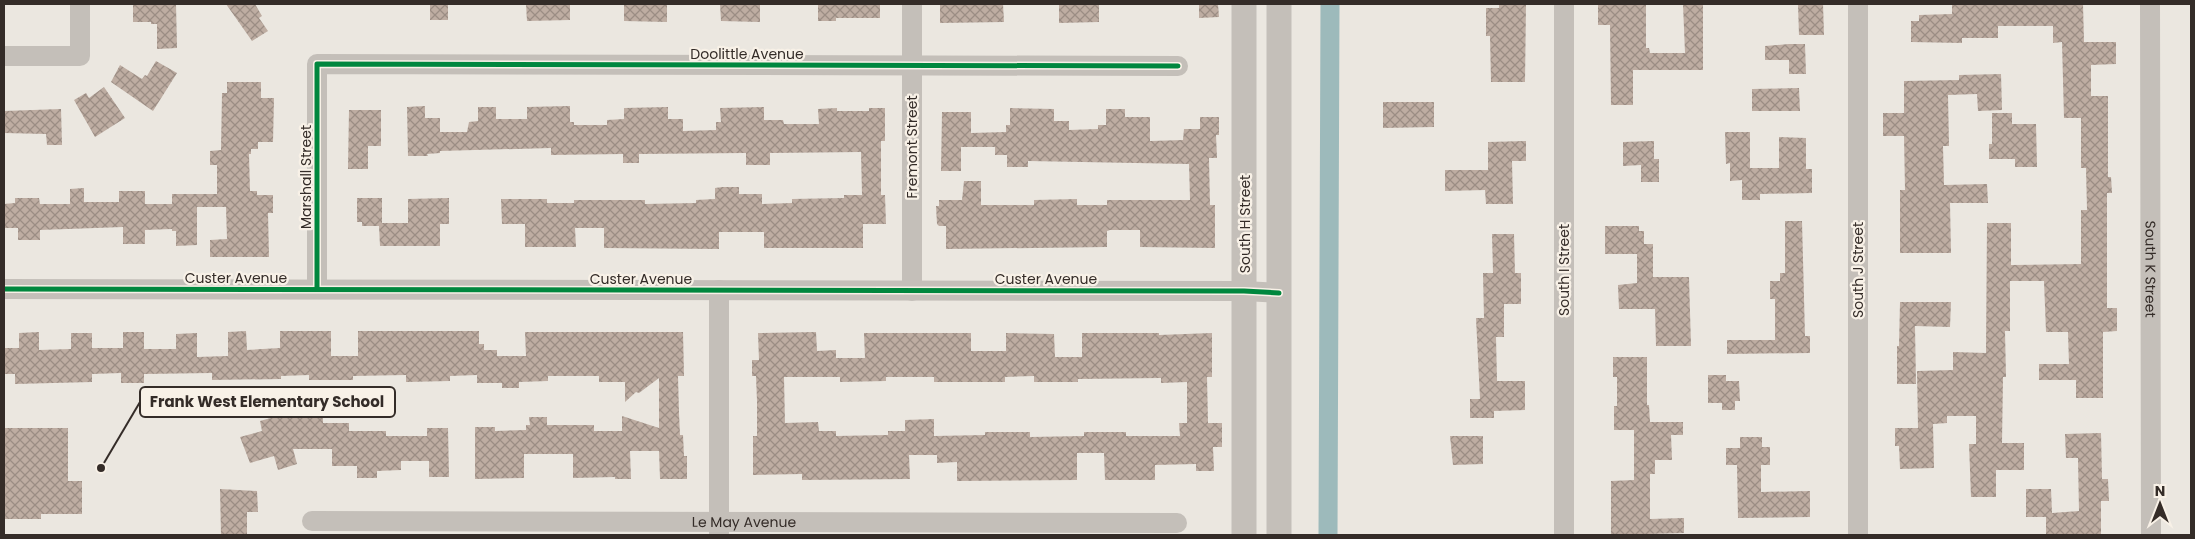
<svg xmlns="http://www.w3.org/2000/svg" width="2195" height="539" viewBox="0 0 2195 539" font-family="Poppins,sans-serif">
<defs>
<pattern id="building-cross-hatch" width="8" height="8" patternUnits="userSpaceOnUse" patternTransform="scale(1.25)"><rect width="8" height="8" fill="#beada2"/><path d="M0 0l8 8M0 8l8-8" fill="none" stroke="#9b8d84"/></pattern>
</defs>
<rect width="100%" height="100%" fill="#ebe7e0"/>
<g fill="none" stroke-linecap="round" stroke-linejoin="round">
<!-- canal -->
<path stroke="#9dbabb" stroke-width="19" d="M1328,535L1330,4"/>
</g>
<!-- building -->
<g fill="url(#building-cross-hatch)" fill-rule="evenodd">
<path d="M133,4H176L177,48L157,49V24H151V22H133Z"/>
<path d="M226,4H255L262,16L259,18L268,31L252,41Z"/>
<rect x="430" y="4" width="18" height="16"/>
<path d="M526,4H570V20L527,21Z"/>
<path d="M624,4H667V22L624,21Z"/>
<path d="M720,4H760V22L721,21Z"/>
<path d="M818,4H880V18H836V21H818Z"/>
<path d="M940,4H1003L1004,22L940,23Z"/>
<path d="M1059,4H1099V22L1059,23Z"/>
<path d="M1199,4H1218L1219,17L1199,18Z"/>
<path d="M1499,4H1526L1525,82H1491L1490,36H1486V8H1499Z"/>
<path d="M1598,4H1646V48H1649L1650,53H1685L1683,4H1703V70H1633V105H1611L1610,25H1598Z"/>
<path d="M1798,4H1823L1824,35H1799Z"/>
<path d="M1952,4H2083L2084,42H2116V64L2091,65V96H2108V177H2111L2112,193H2107V308H2117V331L2103,332V398H2076V380H2039V364H2069L2068,332H2046L2044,281H2010V331H2005L2006,377H2003L2002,443H2024V470H1996V497H1971L1969,444H1976V416H1947V423L1933,424L1934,468L1900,469L1899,446H1895V428H1918L1917,371L1953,370V352L1986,353L1987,223H2011V265L2081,264V210H2087L2086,168H2081V118H2064L2062,42L2053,43V26H1998V38H1962V43L1911,42V21H1919V15L1952,14Z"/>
<path d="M1789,44H1805L1806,74H1789V60H1765V46Z"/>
<path d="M156,61L177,73L153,111L111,82L120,65L142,79L145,75L147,76Z"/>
<path d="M2001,74L2002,110L1978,111L1977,94L1948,95L1949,146H1943L1944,185L1987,184L1988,203H1950L1951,253H1900V190H1905L1904,136H1883V113H1904V81L1959,80V75Z"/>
<path d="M227,82H261V98H274L273,142H258V149H251V154H249L250,191H257V195H273V213H268L269,257H210V240L227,239L226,207H197V245L176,246V231H172V229L145,230V244H123V227L40,230V240H18V228H4V204L15,203V198H39L40,204H70V189L84,188V202H119V191H145V204H172V194H217V165H210V151L221,150L222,93H227Z"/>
<path d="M104,87L125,118L95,137L74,100L86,93L89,98Z"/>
<path d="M1799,88L1800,111H1752V89Z"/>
<path d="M1383,102H1434V127L1383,128Z"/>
<path d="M425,106V118H440V132H467L469,122L478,121V107H496V119H527V107L570,106V122H574V125H607V120L624,119V108L668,107V119H683V131L716,130V122H721L720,108L764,107V120H783L784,124H819L818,109L837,108V111H869V108H885V141H881V195H885L886,224H863V248H764V232H719V249L604,248V228H575L576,247H525V224H502L501,199H547V203H574V200H645V204L696,203V200L715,199V188L722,187H739V194H762V204L792,203V199L844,198V195H862L861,152L770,153V165H746V153L639,154V163H623V154L551,155V148L440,151V153L427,154L428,156H408L407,107Z"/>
<path d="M1010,108L1054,109V121H1069V130L1098,129V125H1106V109H1125V117H1150V141L1183,140L1184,129H1200V117H1219V135H1216L1217,158H1209L1210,205H1215V248L1140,247V230H1110L1107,231V247L946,249V226H939L937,224L936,206H939V200H962L964,181H981V205H1034V200L1077,199V205H1107V200H1190L1189,164L1028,161V167H1007V155H995V147H961V171H941L942,112H971V133L1006,132V125H1010Z"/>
<path d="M61,109L62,145H47L46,134L4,133V111Z"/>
<path d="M349,110H381V146H368V169H348Z"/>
<path d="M1992,113H2012V124H2036L2037,167H2015V159H1989V144H1992Z"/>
<path d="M1725,132H1750V168H1779V137L1806,138V169H1812V193L1760,194V200H1742V180L1730,181V163L1726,164Z"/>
<path d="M1526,141V161H1512L1513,204H1486L1485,190L1445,191V170H1488V142Z"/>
<path d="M1654,141V159H1659V182H1641V165L1623,166V142Z"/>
<path d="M357,198H382V223H408V199L449,198V224H440V246H380L379,226H362V222H357Z"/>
<path d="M1785,221H1802L1805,336H1810V353L1727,354V340H1775V299H1770V281H1780V273H1785Z"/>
<path d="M1605,226H1639V231H1644V244H1653V277H1689L1691,346H1656L1655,309H1619L1618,285L1637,283V254H1605Z"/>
<path d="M1492,234H1514L1515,273H1521V304H1504V337H1496L1497,381H1525V410L1494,411V418H1470V399H1480L1476,318H1484L1483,273H1493Z"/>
<path d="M1900,302H1951L1950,327L1915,326L1916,384H1897V346H1899Z"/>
<path d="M246,331L247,350L280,348V331H331V356H358V331H479V344H484V350H497V356H526L525,332H683L684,376H678L679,413L680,435H683L684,456H687V479H660L659,451H630L631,479H615V477L573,478V454H524V478L475,479V427H495V431L526,430V425H530L529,417H547V425H594V431H622V416L659,428V378L639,393L636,392L625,402V382H599V376H548V381L519,382V388H502V383H477V375L450,376V381L406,382V375L353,376V380H309V375L281,376V379L212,380V373L144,374V383H121V373L92,374V382L15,384V374H4V348H19V333L39,332V350L71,349V333H92V348H123V332H144V349H176V334L197,333V357L228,356V332Z"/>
<path d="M816,332L817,351L836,350V358H865L864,333H971V351H1006V333L1054,334L1055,357H1082V333H1159V335L1212,333V377H1207L1208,423H1222V447H1213L1214,471H1196V464L1155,465V480H1105L1104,453H1077V480L957,481V462L937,463V455H909L910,479L802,480V474L753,475V436H757V401L756,376H752V360H759L758,333ZM1034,376V382H1078V379L1161,378V383L1187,382V423H1179L1180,436H1126V432H1084V436L1030,437V432H985V435L934,436V419L905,420V431H888V435L836,436V431H819L818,422L785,423L784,377H840V382L886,381V377H934V382H1005V377Z"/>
<path d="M1613,357H1647V405H1649L1650,422H1683V435H1671L1672,460H1655V474H1650V519L1684,518V533L1611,535V481L1634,480V430H1614V406H1617V377H1613Z"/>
<path d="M1708,375H1726V381H1739L1740,401H1735V410H1722V403H1708Z"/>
<path d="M288,413H323V423H349V431H386V436H427V428H448L449,477H429V461H401V470L377,471V478H357V466H332V449H293L297,464L278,470L274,456L250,463L240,437L262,431L260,421Z"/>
<path d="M4,428H68V481H82V514H41V519H4Z"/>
<path d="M2101,433L2102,479H2108L2109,501H2101V535H2046V517H2026V489H2051L2052,513L2079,511L2078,458H2066L2065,434Z"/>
<path d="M1450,436H1483V464L1453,465Z"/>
<path d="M1740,437H1762V447H1770V465H1761V492L1810,491V517L1738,518L1737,465H1726V448H1740Z"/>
<path d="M220,489L257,491L258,512H247V535H221Z"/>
</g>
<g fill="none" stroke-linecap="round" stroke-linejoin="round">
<!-- minor -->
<g stroke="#c4bfb9" stroke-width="20">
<path id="s1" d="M2150,4L2151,535"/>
<path d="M4,56H80V4"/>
<path d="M4,289L1244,291L1279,293"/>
<path d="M317,289V64L1178,66"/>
<path d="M912,291V4"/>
<path id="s2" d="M312,521L1177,523"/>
<path d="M719,533V290"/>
<path d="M1564,535V4"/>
<path d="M1858,535V4"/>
</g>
<!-- tertiary -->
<g stroke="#c4bfb9" stroke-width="25">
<path d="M1244,4V535"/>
<path d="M1279,4V535"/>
</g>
<!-- cycleway casing -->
<g stroke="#f8f1e7" stroke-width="8">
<g id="cycleway">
<path d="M4,289L1244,291L1279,293"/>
<path d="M317,289V64L1178,66"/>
</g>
</g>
<!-- cycleway -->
<use href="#cycleway" stroke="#00873e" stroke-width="5"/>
</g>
<g text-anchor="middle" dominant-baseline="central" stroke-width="4.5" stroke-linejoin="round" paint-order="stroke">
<!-- street labels -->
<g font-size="14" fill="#342c28" stroke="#f8f1e7">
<text x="747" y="54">Doolittle Avenue</text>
<text transform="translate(912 147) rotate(-90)">Fremont Street</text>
<text transform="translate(306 177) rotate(-90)">Marshall Street</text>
<text transform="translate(1245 224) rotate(-90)">South H Street</text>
<text stroke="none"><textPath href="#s1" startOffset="265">South K Street</textPath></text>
<text transform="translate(1564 270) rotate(-90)">South I Street</text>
<text transform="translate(1858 270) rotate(-90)">South J Street</text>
<text x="236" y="278">Custer Avenue</text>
<text x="641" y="279">Custer Avenue</text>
<text x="1046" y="279">Custer Avenue</text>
<text stroke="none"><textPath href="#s2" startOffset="432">Le May Avenue</textPath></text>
</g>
</g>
<!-- callouts -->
<path fill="none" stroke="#342c28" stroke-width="2" d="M101 468L140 402"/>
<circle fill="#342c28" stroke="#f8f1e7" stroke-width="2" cx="101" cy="468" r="5"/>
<rect fill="#f8f1e7" stroke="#342c28" stroke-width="2" x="140" y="387" width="255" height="30" rx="5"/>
<g font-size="15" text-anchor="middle" font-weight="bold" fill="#342c28">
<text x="267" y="407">Frank West Elementary School</text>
</g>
<!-- border -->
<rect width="2195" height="539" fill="none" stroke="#342c28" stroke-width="10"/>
<!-- north arrow -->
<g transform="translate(2160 504)" stroke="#f8f1e7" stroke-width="4" paint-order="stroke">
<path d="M0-4L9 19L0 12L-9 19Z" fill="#342c28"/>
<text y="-8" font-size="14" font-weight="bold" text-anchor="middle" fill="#342c28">N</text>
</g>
</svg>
